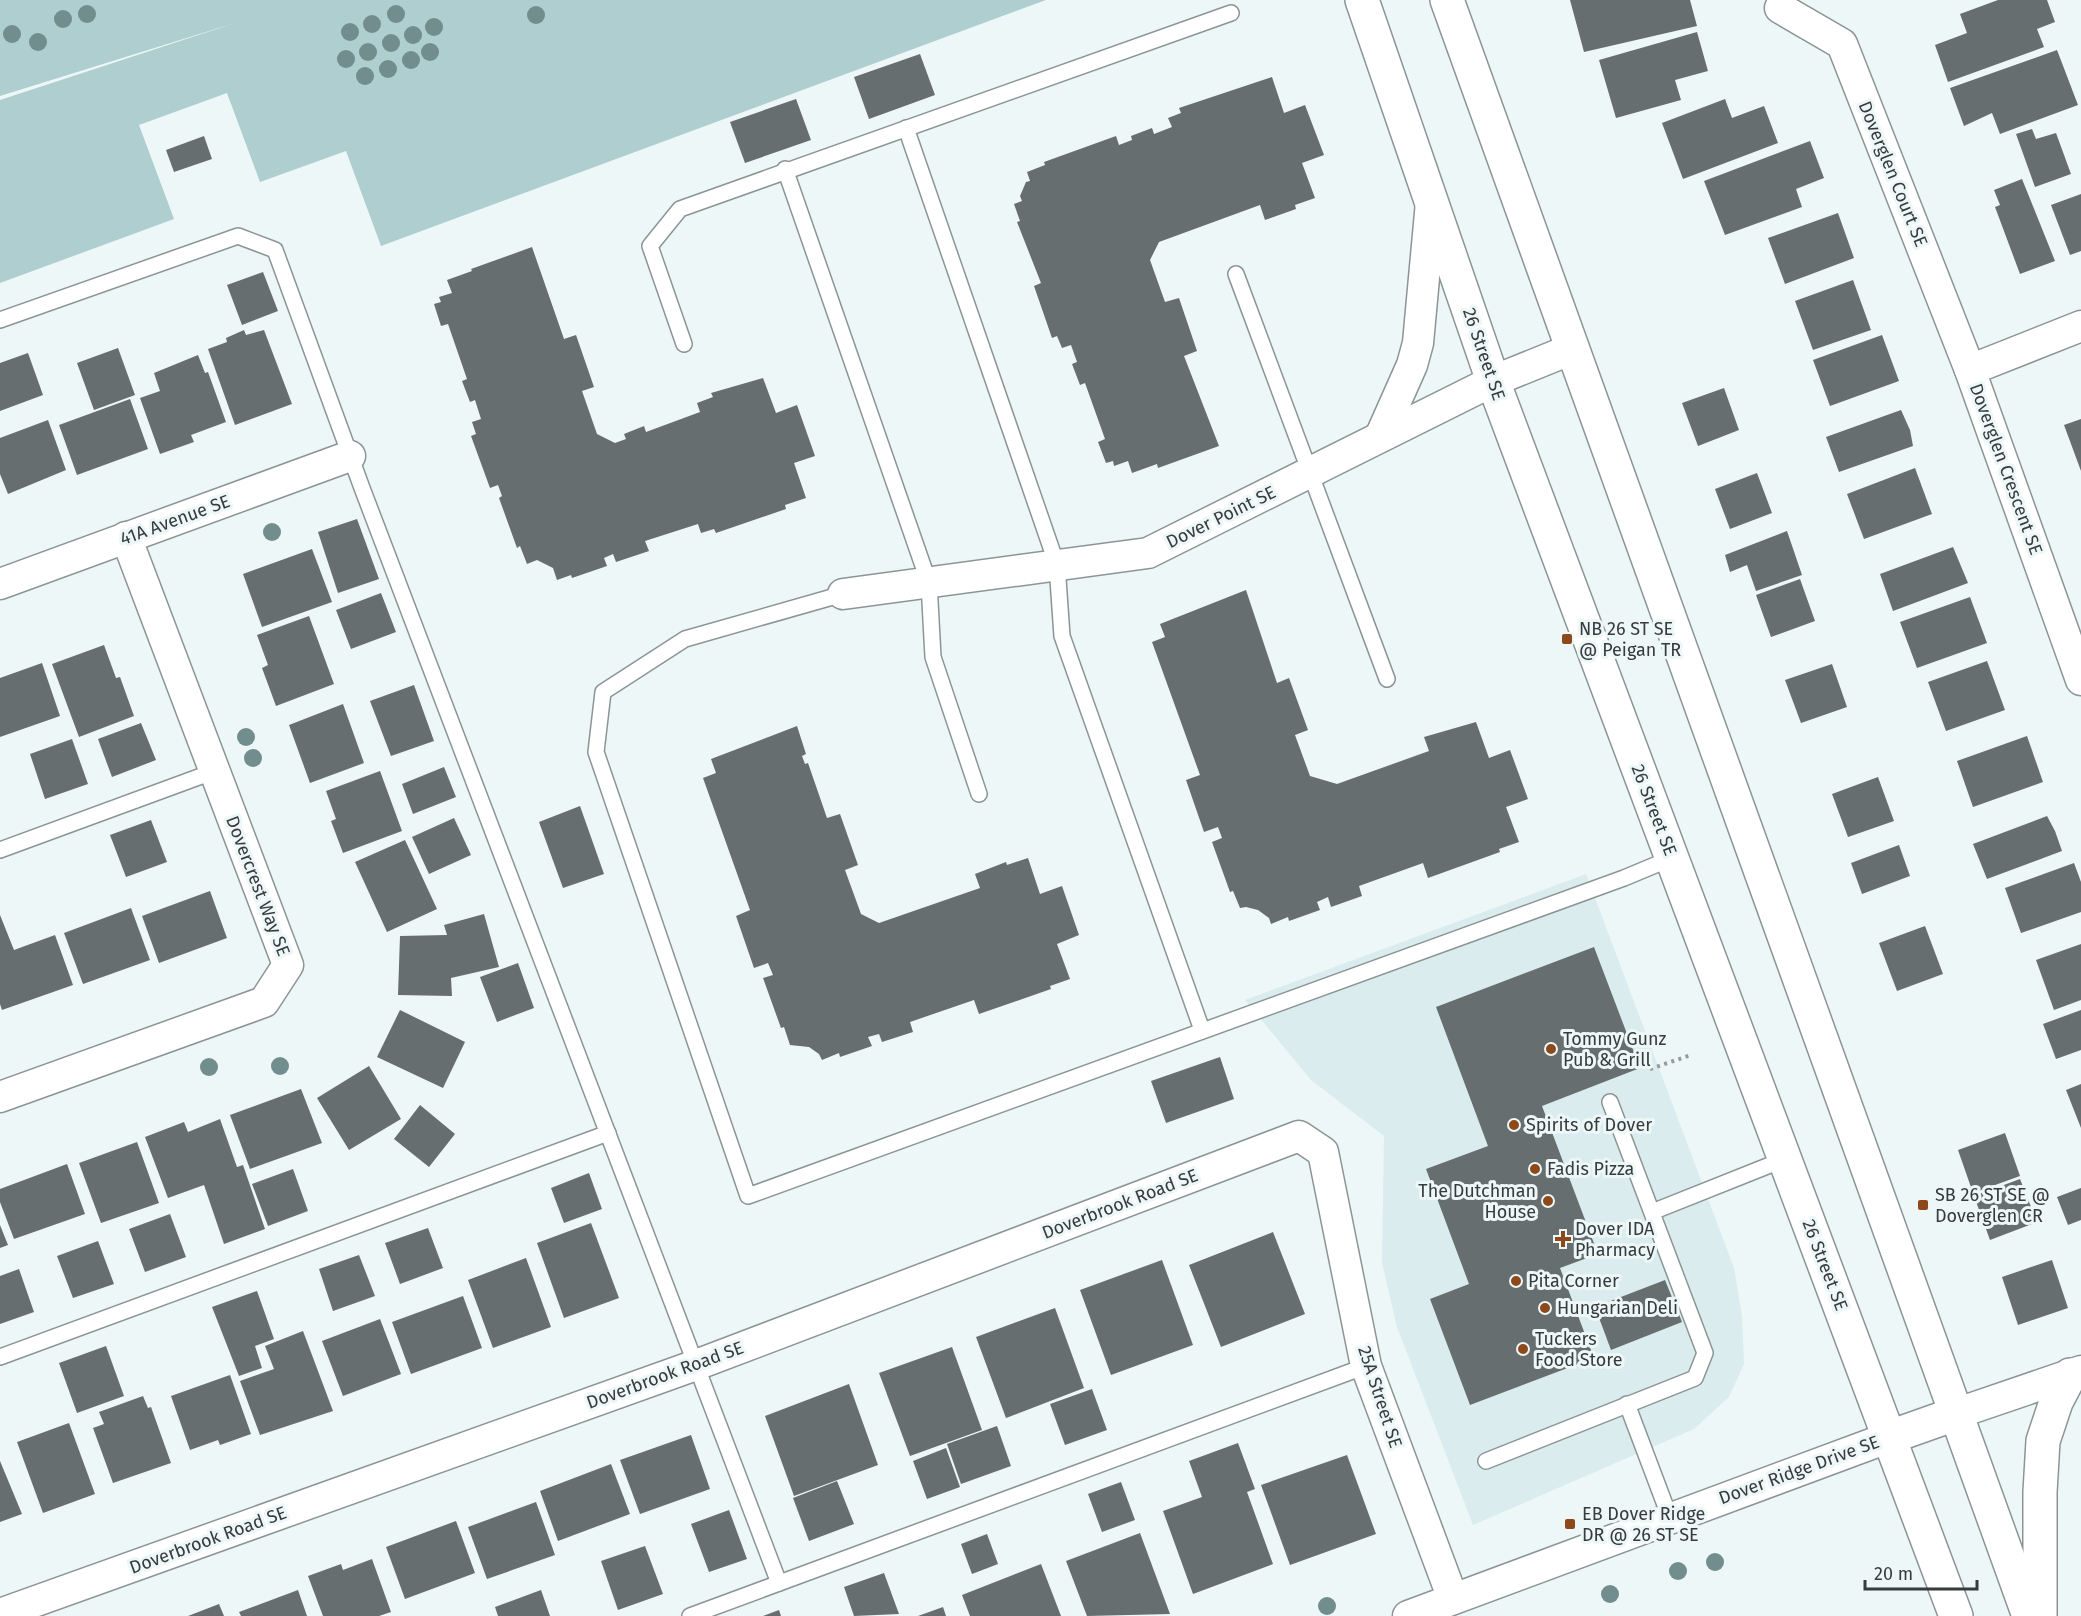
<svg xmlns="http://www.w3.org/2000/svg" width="2081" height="1616" viewBox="0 0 2081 1616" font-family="'Fira Sans',sans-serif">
<rect width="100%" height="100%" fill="#edf7f7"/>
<!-- built -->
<path fill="#daecee" d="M1586,874L1734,1268L1742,1316L1744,1364L1729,1397L1694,1429L1473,1525L1397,1327L1382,1263L1384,1136L1311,1080L1245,1000Z"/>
<!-- green -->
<path fill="#afced0" d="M0,0H1046L381,246L346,151L260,182L227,93L139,125L174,219L0,283V100L235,23L0,96Z"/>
<!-- building -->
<g fill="#666e6f">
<path d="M1570,0H1690L1697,26L1584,52Z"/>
<path d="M1998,0H2047L2055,22L2037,29L2044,47L1948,82L1935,45L1967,33L1960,14Z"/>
<path d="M1697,32L1708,71L1675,80L1681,100L1616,118L1599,60Z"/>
<path d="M2057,50L2078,105L2000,134L1992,113L1964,126L1950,88Z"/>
<path d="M920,54L935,95L869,119L854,77Z"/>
<path d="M1272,77L1284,113L1305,105L1324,155L1302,163L1315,198L1295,205L1296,209L1265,220L1260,205L1159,242L1150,260L1165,302L1179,298L1197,351L1184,356L1219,446L1158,468L1157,464L1132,473L1128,461L1114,466L1113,461L1106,463L1098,442L1105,439L1085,383L1080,385L1072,364L1077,362L1071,345L1062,348L1057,336L1052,338L1034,286L1041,283L1017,222L1020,221L1014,204L1022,201L1020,196L1026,182L1030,181L1027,172L1045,165L1044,162L1116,136L1119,145L1132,140L1131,136L1152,128L1154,134L1172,127L1168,118L1181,113L1179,108Z"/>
<path d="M796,99L811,140L745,163L730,122Z"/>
<path d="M1725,99L1732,118L1764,106L1778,143L1683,179L1662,123Z"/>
<path d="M2032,129L2036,139L2056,133L2071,174L2035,187L2016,134Z"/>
<path d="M204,136L212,159L174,172L166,150Z"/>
<path d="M1810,141L1824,178L1796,189L1802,207L1725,235L1704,181Z"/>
<path d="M2022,179L2055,261L2020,274L1995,207L2000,205L1994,190Z"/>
<path d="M2081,194V251L2070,255L2051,205Z"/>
<path d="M1838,213L1854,258L1785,284L1768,238Z"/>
<path d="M532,247L564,339L576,335L594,387L582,391L597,434L615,443L626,439L624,434L644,426L646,432L700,412L697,403L713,397L711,393L763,378L776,413L797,405L815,456L794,463L806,498L785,505L786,509L716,533L714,529L701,533L698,524L645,541L649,551L616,562L613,554L604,558L607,566L572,578L571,575L557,580L553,568L537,560L527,564L520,546L517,548L499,498L502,496L498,485L490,488L471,436L476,434L472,422L481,419L475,400L470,402L462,381L467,379L448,324L441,326L434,304L441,302L439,297L452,293L447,280L472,271L471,269Z"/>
<path d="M263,272L278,311L242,325L227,285Z"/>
<path d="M1853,280L1871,330L1813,350L1795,301Z"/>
<path d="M244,330L246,335L264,330L292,404L235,425L208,349L227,342L226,338Z"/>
<path d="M1882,335L1899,381L1830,406L1813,360Z"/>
<path d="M118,348L135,395L94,410L77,363Z"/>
<path d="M28,353L43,395L0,411V363Z"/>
<path d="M198,355L205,373L208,372L226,422L191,435L194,442L160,454L140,398L160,391L154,373Z"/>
<path d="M1724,388L1739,430L1698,446L1682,403Z"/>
<path d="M130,399L148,449L77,475L59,425Z"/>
<path d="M1901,410L1910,430L1913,446L1839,472L1826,437Z"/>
<path d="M2081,419V471L2064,425Z"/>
<path d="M48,420L66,470L8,494L0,474V438Z"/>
<path d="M1915,468L1932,514L1864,539L1847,494Z"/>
<path d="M1757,473L1772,513L1730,529L1715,489Z"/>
<path d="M357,519L379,579L338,593L318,532Z"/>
<path d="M1787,531L1802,575L1756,591L1747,565L1730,572L1725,555Z"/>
<path d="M1953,547L1968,583L1893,611L1880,574Z"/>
<path d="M312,549L332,602L262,627L243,574Z"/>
<path d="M1800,579L1815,621L1771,637L1756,595Z"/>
<path d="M1246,590L1277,683L1289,678L1308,730L1295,735L1310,776L1337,784L1429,751L1424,737L1476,722L1489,758L1510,750L1528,799L1506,807L1519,842L1499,849L1500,852L1428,878L1423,863L1359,886L1362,896L1331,907L1328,897L1317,902L1320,910L1289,921L1288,917L1271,924L1269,918L1258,910L1246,907L1240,908L1233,891L1230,892L1212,842L1222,838L1218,827L1204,832L1186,780L1200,775L1152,642L1165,637L1160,624Z"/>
<path d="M381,593L396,632L351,649L336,610Z"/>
<path d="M1970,597L1987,643L1917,668L1900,622Z"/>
<path d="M309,616L334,684L276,706L262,668L268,665L257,635Z"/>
<path d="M104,645L116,678L120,677L134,716L79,737L52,664Z"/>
<path d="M1987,661L2005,710L1946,731L1928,682Z"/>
<path d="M42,663L60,716L0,737V678Z"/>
<path d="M1832,664L1847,707L1801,723L1785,680Z"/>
<path d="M414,685L434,741L391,756L370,701Z"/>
<path d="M343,704L364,763L310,783L289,725Z"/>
<path d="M141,723L156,760L112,777L98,739Z"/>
<path d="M797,726L806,754L802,756L805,764L808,763L827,818L840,814L858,865L845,870L861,914L879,923L980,888L975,874L1006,862L1007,865L1028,858L1040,894L1062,886L1079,935L1057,944L1070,979L1050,986L1051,989L979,1014L974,1000L910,1022L913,1032L882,1042L879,1034L868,1037L872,1046L840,1057L839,1053L822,1060L819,1054L809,1047L790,1045L784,1027L781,1028L763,978L773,975L768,963L754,968L736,916L750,910L703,778L716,773L711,759Z"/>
<path d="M2027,736L2043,782L1973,807L1957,761Z"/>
<path d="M72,739L88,784L45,799L30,754Z"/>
<path d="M444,767L456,797L413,814L402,784Z"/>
<path d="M380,771L402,831L343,853L331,821L336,819L326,791Z"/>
<path d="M1878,777L1894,821L1848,837L1832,794Z"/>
<path d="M580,806L604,874L563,888L539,822Z"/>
<path d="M2047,816L2055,831L2062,851L1987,879L1973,844Z"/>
<path d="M454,818L471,855L429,874L412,837Z"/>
<path d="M151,820L167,862L126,877L110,835Z"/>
<path d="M405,840L437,909L387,932L355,862Z"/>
<path d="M1899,845L1910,876L1862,894L1851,863Z"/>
<path d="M2074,863L2081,882V912L2021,933L2005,888Z"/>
<path d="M210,891L227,938L159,963L142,916Z"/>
<path d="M131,908L150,960L83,984L64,933Z"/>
<path d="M484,914L499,967L451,978L452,996L398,995L400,936L447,935L444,925Z"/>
<path d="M0,915L14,950L55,935L73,985L2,1010L0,1004Z"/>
<path d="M1925,926L1943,974L1897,991L1879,943Z"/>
<path d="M2081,944V1000L2054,1010L2036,960Z"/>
<path d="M1594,947L1640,1068L1542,1106L1598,1254L1560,1268L1594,1358L1470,1405L1430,1299L1469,1284L1426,1169L1488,1146L1436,1007Z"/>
<path d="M518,963L534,1008L497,1022L480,977Z"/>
<path d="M400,1010L465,1042L443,1088L377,1057Z"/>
<path d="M2081,1010V1050L2056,1059L2043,1024Z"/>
<path d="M1220,1057L1234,1099L1166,1123L1151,1081Z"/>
<path d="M369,1066L401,1119L349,1150L317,1098Z"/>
<path d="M2081,1084V1128L2066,1090Z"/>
<path d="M301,1089L322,1143L250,1169L230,1115Z"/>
<path d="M420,1105L455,1134L429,1167L394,1139Z"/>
<path d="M220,1119L237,1167L243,1165L265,1229L224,1244L204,1185L168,1198L145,1137L184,1122L188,1132Z"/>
<path d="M2005,1133L2020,1176L1973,1193L1958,1150Z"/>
<path d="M137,1142L159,1203L101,1223L79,1163Z"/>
<path d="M67,1164L85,1214L14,1239L0,1202V1189Z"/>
<path d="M293,1169L308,1211L268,1226L252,1184Z"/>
<path d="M589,1173L602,1209L564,1223L551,1188Z"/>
<path d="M2020,1179L2037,1222L1990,1240L1974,1196Z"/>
<path d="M2081,1188V1220L2068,1225L2057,1197Z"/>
<path d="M170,1214L186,1257L145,1272L129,1229Z"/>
<path d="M591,1223L619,1298L564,1318L537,1243Z"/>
<path d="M0,1225L8,1245L0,1248Z"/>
<path d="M428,1228L443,1268L400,1284L385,1243Z"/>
<path d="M1273,1232L1305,1314L1221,1347L1189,1265Z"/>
<path d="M98,1241L114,1284L73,1298L57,1256Z"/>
<path d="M359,1255L375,1296L333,1311L319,1269Z"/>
<path d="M526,1258L551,1327L493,1348L468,1280Z"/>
<path d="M1162,1260L1193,1345L1111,1375L1080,1290Z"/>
<path d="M2052,1260L2068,1308L2018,1325L2002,1277Z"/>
<path d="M19,1269L34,1312L0,1324V1276Z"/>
<path d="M1665,1280L1682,1322L1611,1350L1595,1307Z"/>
<path d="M257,1291L274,1339L255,1346L262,1368L239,1376L212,1307Z"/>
<path d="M463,1296L482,1348L411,1374L392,1322Z"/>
<path d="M1055,1308L1084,1388L1006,1418L976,1337Z"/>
<path d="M380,1319L401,1374L343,1396L322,1341Z"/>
<path d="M303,1331L333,1411L260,1435L240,1381L274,1369L265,1346Z"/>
<path d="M106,1346L124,1396L77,1413L59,1363Z"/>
<path d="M952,1347L982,1430L910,1456L879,1373Z"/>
<path d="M230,1375L251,1434L220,1445L218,1440L190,1450L171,1396Z"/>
<path d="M849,1384L878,1465L794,1496L765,1416Z"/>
<path d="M1092,1389L1107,1430L1065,1445L1050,1404Z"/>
<path d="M143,1396L148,1408L151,1407L171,1463L113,1483L93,1428L104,1424L99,1412Z"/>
<path d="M69,1423L95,1494L43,1513L17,1442Z"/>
<path d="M997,1426L1011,1466L961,1484L947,1444Z"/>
<path d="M691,1435L710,1489L640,1514L620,1460Z"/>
<path d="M1238,1443L1255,1489L1247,1492L1273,1564L1193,1594L1163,1511L1202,1497L1189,1461Z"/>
<path d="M946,1448L960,1487L927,1499L913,1461Z"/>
<path d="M1347,1455L1376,1534L1290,1565L1261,1485Z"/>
<path d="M0,1461L22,1514L0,1522Z"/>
<path d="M611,1464L630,1514L558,1541L540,1491Z"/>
<path d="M837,1481L854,1524L809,1541L793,1498Z"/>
<path d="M1121,1482L1135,1520L1102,1532L1088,1494Z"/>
<path d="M536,1502L555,1555L487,1579L468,1527Z"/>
<path d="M729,1510L747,1559L709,1572L691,1524Z"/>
<path d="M456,1521L475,1573L405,1599L386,1547Z"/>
<path d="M1140,1533L1170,1614L1087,1616L1066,1561Z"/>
<path d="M987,1534L998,1564L972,1574L961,1544Z"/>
<path d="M645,1546L663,1594L618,1610L601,1561Z"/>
<path d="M372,1559L391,1612L379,1616H323L308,1576L341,1564L343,1570Z"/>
<path d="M1041,1564L1061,1616H970L962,1595Z"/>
<path d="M884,1573L899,1614L854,1616L844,1587Z"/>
<path d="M298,1590L307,1616H241L239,1612Z"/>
<path d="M541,1590L550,1616H498L495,1607Z"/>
<path d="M219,1604L224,1616H188Z"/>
<path d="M943,1607L946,1616H918Z"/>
<path d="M779,1610L781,1616H763Z"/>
</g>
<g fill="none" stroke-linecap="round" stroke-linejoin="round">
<!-- lane casing -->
<g stroke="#8c9596" stroke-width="18">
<g id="lane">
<path d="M906,128L1057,565L1062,636L1202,1030"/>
<path d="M785,169L929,583L933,657L979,794"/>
<path d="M1236,274L1387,679"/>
<path d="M0,320L238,236L275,250L362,488L779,1583"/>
<path d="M684,344L650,246L680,209L1231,13"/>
<path d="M843,594L685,639L603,692L596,752L748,1196L1624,878L1672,858"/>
<path d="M0,850L215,771"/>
<path d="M1652,1212L1785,1159"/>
<path d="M0,1357L608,1133"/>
<path d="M1627,1404L1670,1518"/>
<path d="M1486,1461L1695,1378L1705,1353L1610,1102"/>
<path d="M690,1616L1366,1366"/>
</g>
</g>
<!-- street casing -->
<g stroke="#8c9596" stroke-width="33">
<g id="street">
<path d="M1780,8L1842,44L1970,370L2081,680"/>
<path d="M1970,370L2081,326"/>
<path d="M1380,437L1412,365L1418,343L1431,202"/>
<path d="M0,584L350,456"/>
<path d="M843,594L1148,553L1493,381L1572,349"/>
<path d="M0,1097L264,1002L288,965L126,537"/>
<path d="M1955,1414L2081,1371"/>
<path d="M0,1614L696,1365L1299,1136L1323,1152L1366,1366L1453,1599"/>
<path d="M1408,1616L1890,1437"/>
</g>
</g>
<!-- secondary casing -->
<g stroke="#8c9596" stroke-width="36">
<g id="secondary">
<path d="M1362,0L1493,381L1956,1616"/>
<path d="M1447,0L2029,1616"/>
<path d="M1890,1437L1955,1414"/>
<path d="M2040,1616V1492L2043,1441L2056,1402L2070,1375"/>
</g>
</g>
<!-- path -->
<path stroke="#949b9b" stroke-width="4" stroke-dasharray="3 4.5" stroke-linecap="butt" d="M1650,1069L1691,1055"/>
<!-- lane -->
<use href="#lane" stroke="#fff" stroke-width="15"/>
<!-- street -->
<use href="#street" stroke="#fff" stroke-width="30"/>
<!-- secondary -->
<use href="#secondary" stroke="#fff" stroke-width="33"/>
</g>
<!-- trees -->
<g fill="#718d8e">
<circle cx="87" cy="14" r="9"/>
<circle cx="396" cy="14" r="9"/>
<circle cx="536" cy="15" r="9"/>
<circle cx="63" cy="19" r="9"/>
<circle cx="372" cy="24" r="9"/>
<circle cx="434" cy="27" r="9"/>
<circle cx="350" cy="32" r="9"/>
<circle cx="12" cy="34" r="9"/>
<circle cx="413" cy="35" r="9"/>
<circle cx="38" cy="42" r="9"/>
<circle cx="391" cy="43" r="9"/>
<circle cx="368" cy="52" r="9"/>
<circle cx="430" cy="52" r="9"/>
<circle cx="346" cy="59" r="9"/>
<circle cx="411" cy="60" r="9"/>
<circle cx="388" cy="69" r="9"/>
<circle cx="365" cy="76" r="9"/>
<circle cx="272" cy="532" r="9"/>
<circle cx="246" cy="737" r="9"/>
<circle cx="253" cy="758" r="9"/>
<circle cx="280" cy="1066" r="9"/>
<circle cx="209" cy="1067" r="9"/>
<circle cx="1715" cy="1562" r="9"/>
<circle cx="1678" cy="1571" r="9"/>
<circle cx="1610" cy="1594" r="9"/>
<circle cx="1327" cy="1606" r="9"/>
</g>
<!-- markers -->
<g fill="#8d491b" stroke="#edf7f7" stroke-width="2">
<rect x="1561" y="633" width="12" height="12" rx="3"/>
<circle cx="1551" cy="1049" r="6"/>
<circle cx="1514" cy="1125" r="6"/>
<circle cx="1535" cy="1169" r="6"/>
<circle cx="1548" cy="1201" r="6"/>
<rect x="1917" y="1199" width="12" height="12" rx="3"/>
<path d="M1560 1230h6v6h6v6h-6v6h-6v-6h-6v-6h6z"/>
<circle cx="1516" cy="1281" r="6"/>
<circle cx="1545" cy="1308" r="6"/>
<circle cx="1523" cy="1349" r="6"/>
<rect x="1564" y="1518" width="12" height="12" rx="3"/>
</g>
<g text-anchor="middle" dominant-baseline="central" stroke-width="6" stroke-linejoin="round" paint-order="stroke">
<!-- street labels -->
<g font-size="18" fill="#373b3b" stroke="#edf7f7">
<text transform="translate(1893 174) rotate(68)">Doverglen Court SE</text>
<text transform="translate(1484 354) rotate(71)">26 Street SE</text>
<text transform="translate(2006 469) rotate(70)">Doverglen Crescent SE</text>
<text transform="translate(1221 517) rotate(-26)">Dover Point SE</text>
<text transform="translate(175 520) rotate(-20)">41A Avenue SE</text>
<text transform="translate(1654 810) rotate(69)">26 Street SE</text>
<text transform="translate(258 886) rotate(69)">Dovercrest Way SE</text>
<text transform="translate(1120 1204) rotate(-21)">Doverbrook Road SE</text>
<text transform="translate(1825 1265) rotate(69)">26 Street SE</text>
<text transform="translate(665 1375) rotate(-20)">Doverbrook Road SE</text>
<text transform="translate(1380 1397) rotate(72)">25A Street SE</text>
<text transform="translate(1799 1470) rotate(-20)">Dover Ridge Drive SE</text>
<text transform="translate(208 1540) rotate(-20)">Doverbrook Road SE</text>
</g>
<!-- poi labels -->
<g font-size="18" fill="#373b3b" stroke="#edf7f7" text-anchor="start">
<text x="1579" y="629">NB 26 ST SE<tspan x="1579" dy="21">@ Peigan TR</tspan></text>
<text x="1563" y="1039">Tommy Gunz<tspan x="1563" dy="21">Pub &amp; Grill</tspan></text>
<text x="1526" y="1125">Spirits of Dover</text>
<text x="1547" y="1169">Fadis Pizza</text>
<text x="1536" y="1191" text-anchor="end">The Dutchman<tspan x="1536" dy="21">House</tspan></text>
<text x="1935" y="1195">SB 26 ST SE @<tspan x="1935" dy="21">Doverglen CR</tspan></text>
<text x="1575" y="1229">Dover IDA<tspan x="1575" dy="21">Pharmacy</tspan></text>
<text x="1528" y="1281">Pita Corner</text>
<text x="1557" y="1308">Hungarian Deli</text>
<text x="1535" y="1339">Tuckers<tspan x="1535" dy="21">Food Store</tspan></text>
<text x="1582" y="1514">EB Dover Ridge<tspan x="1582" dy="21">DR @ 26 ST SE</tspan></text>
</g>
</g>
<!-- scale -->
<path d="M1865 1580v9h112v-9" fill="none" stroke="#373b3b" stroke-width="3"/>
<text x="1874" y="1580" font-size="18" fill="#373b3b" stroke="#edf7f7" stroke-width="4.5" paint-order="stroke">20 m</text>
</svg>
